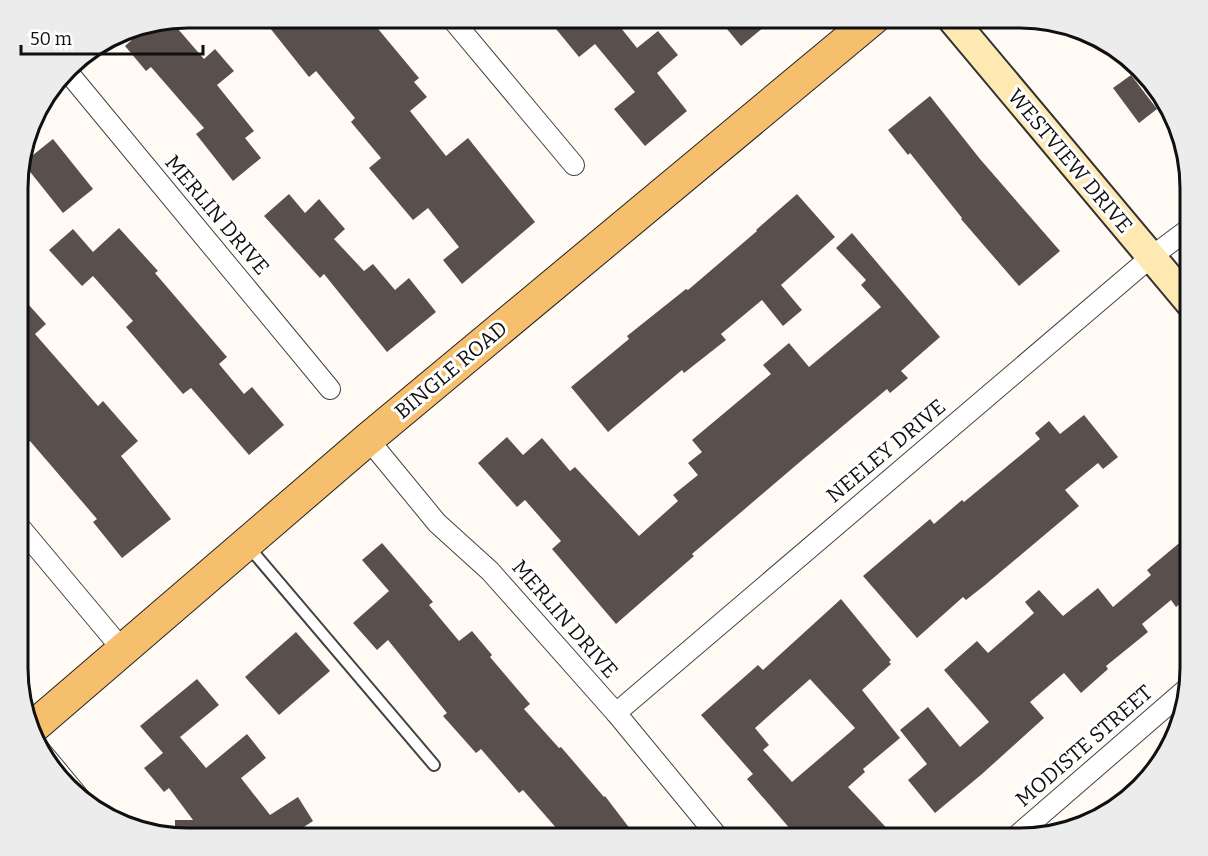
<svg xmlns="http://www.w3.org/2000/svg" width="1208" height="856" viewBox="0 0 1208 856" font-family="Bitter,serif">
<rect width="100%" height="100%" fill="#fffbf4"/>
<!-- building -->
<g fill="#59504d" fill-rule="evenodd">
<path d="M262,18H369L419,78L414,82L427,97L410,111L446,156L468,138L535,222L462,284L443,260L459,247L428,208L413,220L369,168L381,158L351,122L355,118L316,71L309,77Z"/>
<path d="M547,18H613L637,48L658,31L678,55L657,73L687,111L645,146L614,109L635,92L595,44L579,57Z"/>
<path d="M718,18H775L741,46Z"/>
<path d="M171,21L204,59L215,49L234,71L217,85L254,131L245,138L261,158L233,181L196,134L204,128L151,67L146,71L125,46L150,24Z"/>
<path d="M1131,75L1157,109L1139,123L1113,88Z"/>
<path d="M930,96L980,159L1060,251L1019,286L961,219L962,218L910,153L908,155L888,130Z"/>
<path d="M53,139L93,189L63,213L23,163Z"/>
<path d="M289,194L305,213L319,199L345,229L334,239L364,271L373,264L395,290L409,278L436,312L387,352L324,274L320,278L264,216Z"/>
<path d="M797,194L835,237L781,285L802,310L783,326L762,300L721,334L726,340L684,373L682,370L608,432L571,387L629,339L627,336L686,289L688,290L757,231L756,230Z"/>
<path d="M119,228L158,271L155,273L227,357L219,364L244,394L252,387L284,425L249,455L191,388L183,394L126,327L133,321L93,276L82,286L49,250L73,229L93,252Z"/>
<path d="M852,233L940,337L901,371L908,378L890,393L887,389L801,461L692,554L694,556L616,624L552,549L561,541L525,500L517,507L478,463L507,437L523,455L542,438L570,471L575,467L639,536L678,501L673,495L698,475L688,463L702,452L692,440L771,374L763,365L789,343L809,367L881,307L861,285L866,280L836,248Z"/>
<path d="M19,294L46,324L35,334L98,406L103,401L138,441L121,456L171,519L122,558L93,522L97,519L30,441L19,450Z"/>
<path d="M1084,415L1118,457L1103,469L1098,463L1065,490L1079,506L985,585L966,600L963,597L917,638L863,576L930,519L934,524L962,500L964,502L1040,439L1035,433L1049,421L1060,434Z"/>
<path d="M1190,534V596L1176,607L1171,600L1142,624L1148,632L1106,666L1108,669L1081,693L1064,673L1030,702L1044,718L982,774L935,813L908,780L927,764L900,730L928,707L960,747L989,722L944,670L977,641L988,653L1034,613L1025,602L1039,590L1063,616L1098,588L1113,607L1151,575L1147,570Z"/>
<path d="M382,543L433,602L429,605L459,641L472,631L492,655L490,657L530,704L524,709L559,748L561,747L604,797L605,796L637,838H565L523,790L519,793L481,749L476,753L443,716L447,713L388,640L377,650L353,623L389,591L362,560Z"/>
<path d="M841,599L891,660L889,662L891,664L862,690L900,738L863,769L865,772L848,787L896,838H798L747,779L753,774L701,715L758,665L763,670ZM810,679L855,728L792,782L763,750L769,745L755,728Z"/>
<path d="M296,632L330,671L279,715L245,677Z"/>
<path d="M197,679L219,705L180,737L206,768L247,734L266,758L241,778L270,815L298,797L313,821L287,838L175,837V820H193L169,788L164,792L144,768L163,753L140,726Z"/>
</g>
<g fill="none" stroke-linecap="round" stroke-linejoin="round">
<!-- lane casing -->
<g stroke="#434343" stroke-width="14">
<path id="lane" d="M248,546L434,765"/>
</g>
<!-- street casing -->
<g stroke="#434343" stroke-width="22">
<g id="street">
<path d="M451,18L574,165"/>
<path d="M67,71L330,389"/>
<path d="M368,439L437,523L490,571L616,713L719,838"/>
<path d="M19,526L122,649"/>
<path d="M616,713L1151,257L1190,228"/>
<path d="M40,750L84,803"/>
<path d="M1014,838L1185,690"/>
</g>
</g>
<!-- secondary casing -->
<g stroke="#323232" stroke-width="32">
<path id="secondary" d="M951,18L1190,303"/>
</g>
<!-- primary casing -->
<g stroke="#212121" stroke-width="34">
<path id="primary" d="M32,728L368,439L874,18"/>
</g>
<!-- lane -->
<use href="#lane" stroke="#fff" stroke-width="10"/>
<!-- street -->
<use href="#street" stroke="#fff" stroke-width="20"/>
<!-- secondary -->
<use href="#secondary" stroke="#fde9b1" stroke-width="28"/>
<!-- primary -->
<use href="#primary" stroke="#f6bf6d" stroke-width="32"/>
</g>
<g text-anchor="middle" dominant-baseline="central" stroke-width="6" stroke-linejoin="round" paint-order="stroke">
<!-- street labels -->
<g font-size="21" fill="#101010" stroke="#fff">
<text transform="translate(1070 161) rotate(50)">WESTVIEW DRIVE</text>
<text transform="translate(217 215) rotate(50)">MERLIN DRIVE</text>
<text transform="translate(451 370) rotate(-40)">BINGLE ROAD</text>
<text transform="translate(886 451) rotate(-40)">NEELEY DRIVE</text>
<text transform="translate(565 619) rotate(49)">MERLIN DRIVE</text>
<text transform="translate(1084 746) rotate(-41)">MODISTE STREET</text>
</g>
</g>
<!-- crop -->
<path d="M0 0H1208V856H0ZM188 28H1020A160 160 0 0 1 1180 188V668A160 160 0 0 1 1020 828H188A160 160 0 0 1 28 668V188A160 160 0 0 1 188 28Z" fill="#ececec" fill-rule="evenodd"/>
<path fill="none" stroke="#101010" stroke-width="3" d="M188 28H1020A160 160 0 0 1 1180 188V668A160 160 0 0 1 1020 828H188A160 160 0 0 1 28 668V188A160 160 0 0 1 188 28Z"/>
<!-- scale -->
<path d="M21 45v9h182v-9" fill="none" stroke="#101010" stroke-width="3"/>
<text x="30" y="45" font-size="18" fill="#101010" stroke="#ffffff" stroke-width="4.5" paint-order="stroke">50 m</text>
</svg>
